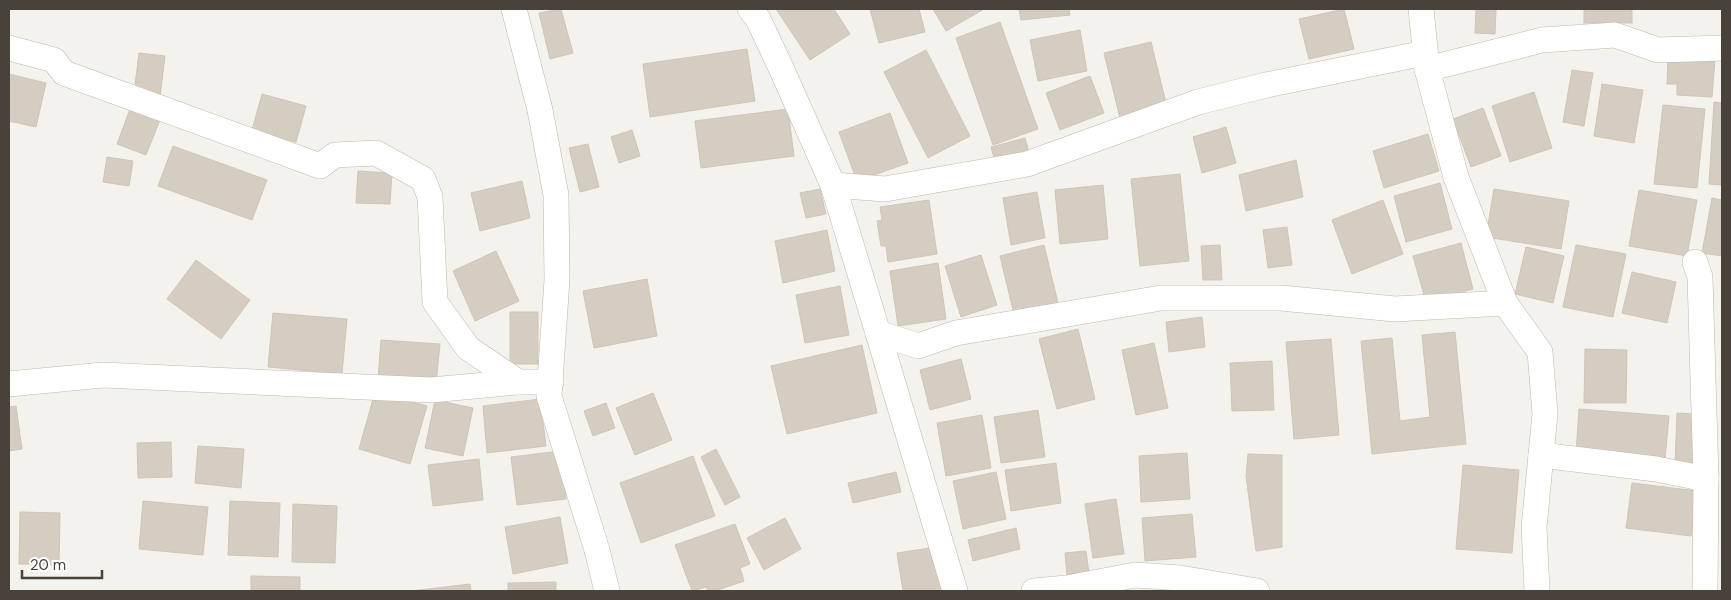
<svg xmlns="http://www.w3.org/2000/svg" width="1731" height="600" viewBox="0 0 1731 600" font-family="'DM Sans',sans-serif">
<rect width="100%" height="100%" fill="#f4f2ec"/>
<!-- building -->
<g fill="#d5cdc2" stroke="#cfc5b6">
<path d="M561,9L573,53L550,59L539,13Z"/>
<path d="M776,9H834L850,34L810,60Z"/>
<path d="M870,9H919L925,32L879,43Z"/>
<path d="M933,9H984L946,31Z"/>
<path d="M1019,9H1069L1070,15L1021,20Z"/>
<path d="M1344,9L1354,49L1309,59L1299,19Z"/>
<path d="M1476,9H1496L1495,34L1475,33Z"/>
<rect x="1584" y="9" width="48" height="14"/>
<path d="M1000,22L1038,129L993,145L956,38Z"/>
<path d="M1080,30L1087,71L1038,81L1030,40Z"/>
<path d="M1151,42L1168,111L1121,122L1104,53Z"/>
<path d="M747,49L755,101L650,117L643,64Z"/>
<path d="M926,50L970,136L928,158L884,72Z"/>
<path d="M139,53L165,56L160,97L134,93Z"/>
<path d="M1668,57L1715,59L1712,97L1677,95V84H1667Z"/>
<path d="M1572,70L1593,73L1584,126L1563,122Z"/>
<path d="M9,74L46,83L36,127L9,121Z"/>
<path d="M1090,76L1104,113L1060,130L1046,93Z"/>
<path d="M1602,84L1643,90L1634,143L1594,136Z"/>
<path d="M1534,92L1552,148L1510,162L1492,106Z"/>
<path d="M262,94L306,106L296,142L252,130Z"/>
<path d="M1714,102L1722,103V185L1709,184Z"/>
<path d="M1663,105L1705,109L1697,188L1654,184Z"/>
<path d="M1483,108L1501,156L1471,167L1453,119Z"/>
<path d="M130,109L160,120L146,155L117,144Z"/>
<path d="M788,109L794,156L701,168L695,121Z"/>
<path d="M890,113L908,163L857,181L839,132Z"/>
<path d="M1226,127L1236,163L1202,173L1193,137Z"/>
<path d="M632,130L640,156L619,163L611,137Z"/>
<path d="M1428,134L1439,171L1384,188L1373,151Z"/>
<path d="M1025,138L1030,156L996,165L991,147Z"/>
<path d="M588,144L599,187L580,192L569,148Z"/>
<path d="M173,146L267,180L252,220L158,186Z"/>
<path d="M107,157L133,161L129,186L103,182Z"/>
<path d="M1296,160L1303,197L1246,211L1239,175Z"/>
<path d="M358,171L392,173L390,204L356,203Z"/>
<path d="M1180,174L1189,261L1140,266L1131,179Z"/>
<path d="M522,181L530,218L480,231L471,193Z"/>
<path d="M1440,183L1452,229L1406,242L1394,196Z"/>
<path d="M1103,185L1108,239L1060,244L1055,190Z"/>
<path d="M820,189L826,214L806,218L800,193Z"/>
<path d="M1494,189L1569,201L1561,249L1486,237Z"/>
<path d="M1639,190L1697,200L1687,256L1629,246Z"/>
<path d="M1037,192L1045,238L1011,245L1003,198Z"/>
<path d="M1712,198L1722,200V256L1702,253Z"/>
<path d="M929,200L937,254L888,262L886,246H881L877,221L882,220L880,207Z"/>
<path d="M1383,200L1403,254L1352,274L1332,220Z"/>
<path d="M1287,227L1292,265L1268,268L1263,230Z"/>
<path d="M827,230L835,271L783,283L775,241Z"/>
<path d="M1461,243L1473,289L1426,302L1413,256Z"/>
<path d="M1044,245L1058,303L1014,314L1000,256Z"/>
<path d="M1220,245L1222,280H1203L1201,246Z"/>
<path d="M1576,245L1626,254L1613,317L1563,307Z"/>
<path d="M1526,247L1564,256L1553,303L1515,294Z"/>
<path d="M496,251L519,301L475,321L453,271Z"/>
<path d="M981,255L997,305L961,317L945,266Z"/>
<path d="M196,260L250,300L221,339L167,299Z"/>
<path d="M938,263L946,319L898,326L890,271Z"/>
<path d="M1632,272L1676,282L1667,323L1622,313Z"/>
<path d="M647,279L657,336L594,348L583,291Z"/>
<path d="M840,286L849,335L805,343L796,295Z"/>
<rect x="510" y="312" width="28" height="52"/>
<path d="M273,313L347,319L342,374L268,367Z"/>
<path d="M1202,317L1205,347L1169,352L1166,322Z"/>
<path d="M1078,329L1095,399L1057,409L1039,339Z"/>
<path d="M1455,332L1466,444L1372,454L1361,341L1392,338L1400,421L1430,417L1422,335Z"/>
<path d="M1331,339L1339,435L1294,439L1286,342Z"/>
<path d="M381,340L440,344L436,383L378,379Z"/>
<path d="M1154,343L1168,408L1136,415L1122,350Z"/>
<path d="M862,345L877,413L787,434L771,366Z"/>
<path d="M1585,349L1627,350L1626,403H1584Z"/>
<path d="M961,359L971,399L930,410L920,370Z"/>
<path d="M1272,361L1274,410L1232,411L1230,363Z"/>
<path d="M375,392L427,406L410,464L359,449Z"/>
<path d="M653,393L672,440L635,455L616,408Z"/>
<path d="M540,399L546,446L487,453L483,406Z"/>
<path d="M435,400L473,408L463,456L425,448Z"/>
<path d="M606,403L615,428L593,436L584,411Z"/>
<path d="M16,406L22,449L9,451V407Z"/>
<path d="M1579,409L1669,416L1665,459L1576,453Z"/>
<path d="M1038,410L1045,457L1001,463L994,417Z"/>
<path d="M1677,413L1694,414L1692,464L1675,463Z"/>
<path d="M982,415L991,468L946,476L937,423Z"/>
<path d="M171,442L172,477L138,478L137,443Z"/>
<path d="M198,446L244,449L241,488L195,483Z"/>
<path d="M716,449L740,497L725,505L701,457Z"/>
<path d="M560,451L566,499L517,505L511,457Z"/>
<path d="M1187,453L1190,499L1141,502L1139,456Z"/>
<path d="M1248,454L1282,455V547L1256,551L1246,476Z"/>
<path d="M693,456L715,516L641,543L620,483Z"/>
<path d="M479,459L483,500L433,506L428,465Z"/>
<path d="M1056,463L1061,503L1011,511L1005,470Z"/>
<path d="M1463,465L1519,470L1512,553L1456,549Z"/>
<path d="M896,472L901,492L853,503L848,483Z"/>
<path d="M996,472L1006,519L963,529L953,481Z"/>
<path d="M1632,483L1697,491L1691,536L1626,528Z"/>
<path d="M1116,499L1124,554L1093,558L1085,504Z"/>
<path d="M143,501L208,507L203,555L139,549Z"/>
<path d="M230,501L280,503L278,557L228,555Z"/>
<path d="M293,504L337,506L335,563L292,562Z"/>
<path d="M20,512L60,513L59,565L19,564Z"/>
<path d="M1192,514L1196,557L1145,561L1142,518Z"/>
<path d="M560,517L568,563L513,574L505,527Z"/>
<path d="M785,518L801,549L764,570L747,538Z"/>
<path d="M735,524L750,564L740,568L744,581L715,591H708L706,587L692,591L675,545Z"/>
<path d="M1016,528L1020,549L973,561L968,540Z"/>
<path d="M937,547L944,591H903L897,553Z"/>
<path d="M1086,551L1089,574L1067,576L1065,553Z"/>
<path d="M251,576L300,577V591H251Z"/>
<path d="M556,582V591H508V583Z"/>
<path d="M470,584L471,591H411Z"/>
</g>
<g fill="none" stroke-linecap="round" stroke-linejoin="round">
<!-- minor casing -->
<g stroke="#bfb9af" stroke-width="26">
<g id="minor">
<path d="M514,9L540,110L556,195L557,280L549,396L597,550L607,591"/>
<path d="M750,9L758,19L782,70L833,185L878,333L918,346L956,333L1161,298H1281L1395,309L1505,303"/>
<path d="M1421,9L1427,69L1456,177L1505,303L1540,352L1545,414L1534,527L1537,591"/>
<path d="M9,48L54,60L64,73L320,166L335,155L376,153L423,179L430,197L435,302L468,348L518,382H551"/>
<path d="M1427,69L1542,40L1615,35L1658,50L1722,48"/>
<path d="M833,185L885,189L1027,164L1198,102L1266,85L1425,53"/>
<path d="M1695,262L1700,277L1706,479L1705,591"/>
<path d="M878,333L955,591"/>
<path d="M9,384L103,375L431,390L518,382"/>
<path d="M1541,455L1656,469L1706,479"/>
<path d="M1034,591L1067,588L1135,575L1180,578L1257,591"/>
</g>
</g>
<!-- minor -->
<use href="#minor" stroke="#fff" stroke-width="25"/>
</g>
<!-- border -->
<rect width="1731" height="600" fill="none" stroke="#48423a" stroke-width="20"/>
<!-- scale -->
<path d="M22 570v8h80v-8" fill="none" stroke="#48423a" stroke-width="2.5"/>
<text x="30" y="570" font-size="15" fill="#48423a" stroke="#ffffff" stroke-width="4" paint-order="stroke">20 m</text>
</svg>
